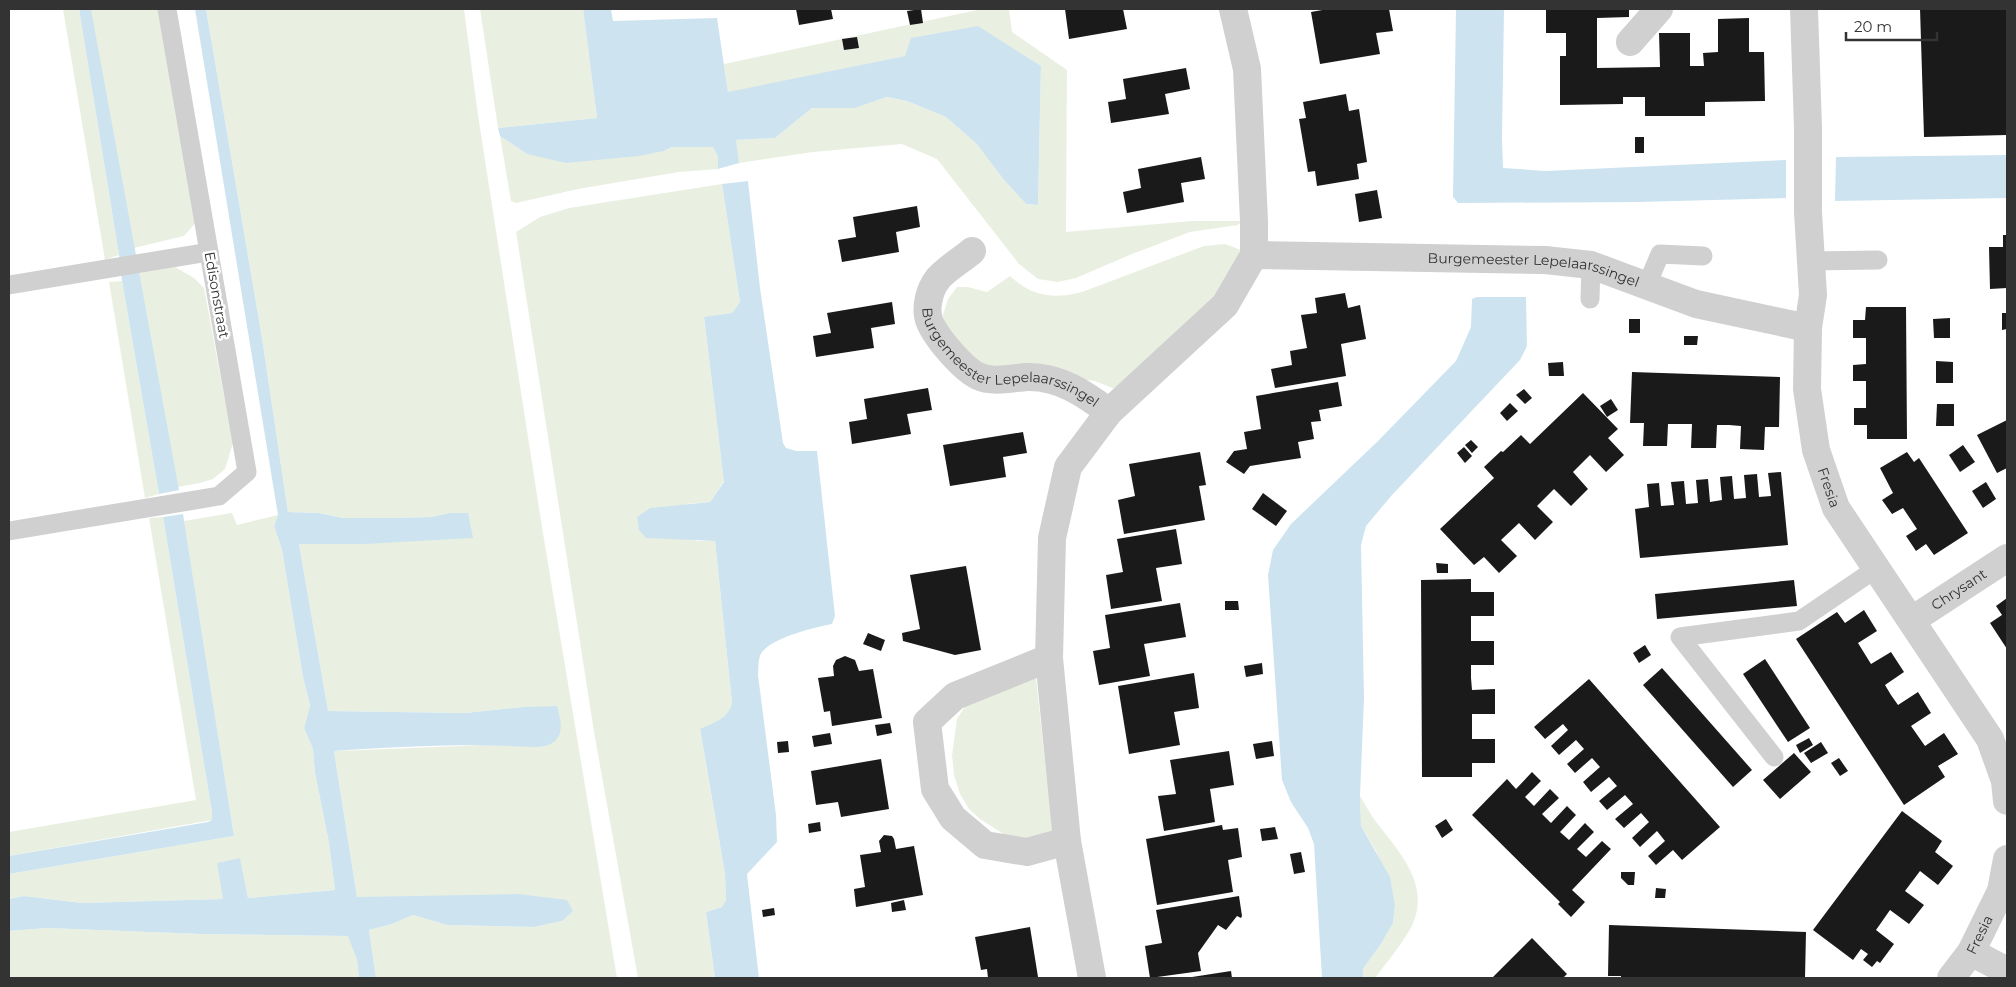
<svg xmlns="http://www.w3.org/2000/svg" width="2016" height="987" viewBox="0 0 2016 987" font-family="Montserrat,sans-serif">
<rect width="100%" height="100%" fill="#fff"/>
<!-- green -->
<g fill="#eaf0e1">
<path d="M63,9H79L119,255L105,260Z"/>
<path d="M90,9H160L198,220L184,236L134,248Z"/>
<path d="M206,9H464L478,115L542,527L617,978H376L369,930L392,924L413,915L447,925L534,927L562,921L396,898L357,897L334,751L488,745L543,746L523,707L465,713L328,711L299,544H365L450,513L431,517L392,518H343L319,513L288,512L262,338Z"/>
<path d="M480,9H583L597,118L498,128Z"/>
<path d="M982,9H1009L1012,32L1067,70L1066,232L1192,221H1243L1238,225L1190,232L1132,254L1076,278L1058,282L1038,279L1019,264L937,159L902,144L813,152L739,163L735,140L775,138L812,108H855L887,97L907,101L946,117L978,144L1004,180L1026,204L1038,205L1041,66L905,56L728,93L724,64Z"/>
<path d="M500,136L527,154L664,151L672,147H713L718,157V169L679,172L578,189L516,203L511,201Z"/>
<path d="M722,184L740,302L732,313L704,318L724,481L710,502L686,504L678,538L698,541H715L732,703C728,719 713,723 700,730L725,874L726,900L722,907L706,912L715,978H638L594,732L516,232L540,217L569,208Z"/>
<path d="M1225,244L1241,250L1240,282L1117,390L1095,381L1000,370L974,361L946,333L943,315L948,299L957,287H968L987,292L1010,276C1032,297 1054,299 1082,292L1204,246Z"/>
<path d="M175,267L194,278L204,288L233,443L225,469L213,479L200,483L178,487L139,273Z"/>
<path d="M122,281L159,494L145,498L109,282Z"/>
<path d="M232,513L237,525L278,515L274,526L282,550L303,677L310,707L304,728L313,749L315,773L329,843L335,890L248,898L240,859L224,899L82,903L24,896L9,899V874L234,836L184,521Z"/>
<path d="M163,517L212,812V820L9,856V832L196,800L149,518Z"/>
<path d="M1036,678L1047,780L1056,840L1008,837L980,819L969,809L960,794L954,775L952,755L957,719L969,700Z"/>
<path d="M1360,796C1365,804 1369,812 1374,819C1398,851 1433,885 1411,928C1401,945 1387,962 1375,978H1363V969L1381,944L1393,923L1395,906L1376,851L1361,826Z"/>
<path d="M47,928L200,934L349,936L357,960L359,978H9V931Z"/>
</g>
<!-- water -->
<g fill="#cde4f0">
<path d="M79,9H91L179,490L159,494L122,281L119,255Z"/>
<path d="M195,9H206L262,338L288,512L319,513L343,518H392L431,517L450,513H468L473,538L365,544H299L328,711L465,713L523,707L557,706C560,717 565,733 554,742C544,750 522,746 509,746C453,744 391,747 334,751L357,897L519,894L567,900L573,911L562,921L534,927L447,925L413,915L392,924L369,930L376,978H359L357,960L348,936L200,934L47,928L9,931V899L24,896L82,903L223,899L217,863L240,858L248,898L335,890L329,843L315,773L313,749L304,728L310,706L303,677L282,550L274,526L278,515Z"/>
<path d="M583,9H611L613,21L717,18L728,92L905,56L911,38L978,26L1041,66L1038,205L1026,204L1004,180L977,144L946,117L907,101L887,97L855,108H812L775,138L736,140L739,163L718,169V157L713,147H672L664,151L639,156L566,163L527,154L500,136L498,128L597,118Z"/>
<path d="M1456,9H1504L1502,138L1503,168L1546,171L1786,160V198L1639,202L1458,203L1453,197Z"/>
<path d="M2007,155V198L1835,201L1836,157Z"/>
<path d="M748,181L760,288L783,443L786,448L796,451H817L835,616L832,624C815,627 777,637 765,649C757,655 759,666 758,675L776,815L777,842L747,874L759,978H715L706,912L722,907L726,900L725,874L700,729C713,723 728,719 732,703L715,541L646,538L639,530L637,517L650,508L710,502L724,482L704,317L732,313L740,302L722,184Z"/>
<path d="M1477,297H1526L1527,346L1520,360L1392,495L1366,526L1361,545L1364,698L1360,796L1361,826L1390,877L1395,906L1393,923L1381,944L1363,969V978H1322L1314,844L1308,828L1291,802L1282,780L1268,575L1273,550L1291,524L1378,441L1456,361L1471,327L1472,299Z"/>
<path d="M183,514L234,836L9,874V856L208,822L212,820V812L163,517Z"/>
</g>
<!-- building -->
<g fill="#1a1a1a">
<path d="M796,9H831L833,19L799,25Z"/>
<path d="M921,9L923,23L910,25L907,11Z"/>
<path d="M1065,9H1123L1127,29L1069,39Z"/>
<path d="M1328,9H1389L1393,31L1376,33L1380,54L1320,64L1311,12Z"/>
<path d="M1546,9H1629V17L1597,18V68L1660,67L1659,33H1690V66H1704L1703,53L1718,52V19L1749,18V52H1764L1765,101L1705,102V116H1645V97H1623V104L1560,105V56H1566V33H1546Z"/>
<path d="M1920,9H2007V135L1924,137Z"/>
<path d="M857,37L859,48L844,50L842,39Z"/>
<path d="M1186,68L1190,89L1165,94L1169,114L1111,123L1108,102L1126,99L1123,79Z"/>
<path d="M1346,94L1349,111L1359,109L1367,162L1357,164L1359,179L1317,186L1315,171L1308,172L1299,119L1306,118L1303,102Z"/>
<rect x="1635" y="137" width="9" height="16"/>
<path d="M1201,157L1205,179L1181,183L1184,202L1127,213L1123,192L1141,188L1138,169Z"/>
<path d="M1377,190L1382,218L1359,222L1355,194Z"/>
<path d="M917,206L920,227L896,232L899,252L842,262L838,240L856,237L853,217Z"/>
<path d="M2003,235H2007V288L1990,289L1989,247H2003Z"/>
<path d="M1345,293L1348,308L1360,305L1366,339L1341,344L1346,376L1275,388L1271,369L1292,365L1290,351L1307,348L1301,315L1317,313L1315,298Z"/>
<path d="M892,302L895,324L871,328L874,348L816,357L813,336L831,333L827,313Z"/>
<path d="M1866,307H1906L1907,439H1867V425H1854V408H1866V381H1853V365L1866,364V338H1853V320H1865Z"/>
<path d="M2002,313H2007V329L2002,330Z"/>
<path d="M1950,318V338H1934L1933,319Z"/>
<rect x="1629" y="319" width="11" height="14"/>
<path d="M1684,336H1698L1697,345H1684Z"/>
<path d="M1936,361L1953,362V383H1936Z"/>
<path d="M1563,362L1564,376H1549L1548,363Z"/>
<path d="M1632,372L1780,377L1779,427H1765L1764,450L1740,449L1741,426L1729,425H1717L1716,448H1691L1692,424H1668L1667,446H1643L1644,423H1630Z"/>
<path d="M1338,382L1342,406L1319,410L1321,421L1311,422L1314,439L1298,442L1301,458L1250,466L1244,474L1226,462L1234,451L1247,449L1244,432L1261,429L1256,396Z"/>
<path d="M928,388L932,410L907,414L911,434L852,444L849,422L867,419L864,399Z"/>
<path d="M1524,389L1532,398L1525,404L1516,395Z"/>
<path d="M1583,393L1618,429L1608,438L1624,455L1606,472L1590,455L1573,472L1588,489L1571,506L1554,489L1537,506L1553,522L1535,540L1519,523L1501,540L1517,556L1499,573L1484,557L1474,565L1440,529L1494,478L1484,467L1501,451L1503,452L1521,435L1530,444Z"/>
<path d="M1611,399L1618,410L1607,417L1600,406Z"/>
<path d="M1510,403L1518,411L1507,421L1500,413Z"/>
<path d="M1937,404H1954V426H1936Z"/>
<path d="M2007,420V468L1997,473L1977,435Z"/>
<path d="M1023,432L1027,453L1003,457L1006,477L950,486L943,445Z"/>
<path d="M1471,440L1478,447L1472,453L1465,445Z"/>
<path d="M1963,445L1975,462L1960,472L1949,455Z"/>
<path d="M1464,447L1472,456L1465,463L1457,453Z"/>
<path d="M1200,452L1206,485L1199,486L1205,520L1124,534L1118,500L1135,496L1129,464Z"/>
<path d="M1907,452L1914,462L1919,458L1968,533L1934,555L1926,544L1916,551L1906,536L1917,529L1903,508L1892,514L1882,500L1893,493L1880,468Z"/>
<path d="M1781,472L1788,545L1640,558L1635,509L1649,507L1647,484L1659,483L1661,506L1674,505L1671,482L1684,481L1686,504L1698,503L1696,480L1708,479L1710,502L1722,500L1720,477L1732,476L1734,499L1746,498L1744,475L1757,474L1759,497L1771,496L1768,473Z"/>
<path d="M1986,482L1996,499L1983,508L1972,491Z"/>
<path d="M1263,493L1287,511L1276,526L1252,509Z"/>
<path d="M1176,529L1182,564L1156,568L1162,601L1111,609L1106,575L1123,572L1117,539Z"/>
<path d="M1436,563L1448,564V573H1437Z"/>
<path d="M966,566L981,650L955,655L903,641L902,633L920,629L910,575Z"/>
<path d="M1471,579V592H1494V616H1471V641H1494V665H1471V678L1472,690L1495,689V714H1472V739H1495V763H1472V777H1422L1421,580Z"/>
<path d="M1794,580L1797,606L1657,619L1655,594Z"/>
<path d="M2007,598V649L1990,623L2002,615L1996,606Z"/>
<path d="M1225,601H1238L1239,610H1225Z"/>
<path d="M1180,603L1186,637L1144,644L1150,676L1099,685L1093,651L1110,648L1105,615Z"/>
<path d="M1864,610L1877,631L1858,643L1871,664L1891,652L1904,672L1885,685L1891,695L1898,705L1918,692L1931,713L1911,726L1925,746L1944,733L1958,754L1938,766L1945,777L1904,805L1796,639L1837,612L1845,623Z"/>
<path d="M868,633L885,640L881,651L863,644Z"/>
<path d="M1645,645L1651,655L1639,663L1633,653Z"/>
<path d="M845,656L855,660L859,671L873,669L882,718L832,726L830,711L824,712L818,678L834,676L833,666L836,660Z"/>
<path d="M1765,659L1810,728L1788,742L1743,674Z"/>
<path d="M1262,663L1263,674L1246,677L1244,666Z"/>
<path d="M1662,668L1752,770L1733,787L1643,685Z"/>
<path d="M1194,673L1199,708L1174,712L1180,745L1129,754L1118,686Z"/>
<path d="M1589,679L1720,827L1682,860L1673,850L1656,865L1648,856L1665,841L1657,831L1640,847L1632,838L1649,822L1641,813L1624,828L1615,819L1633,804L1625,795L1607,810L1599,801L1617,786L1609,777L1591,792L1583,782L1600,767L1592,758L1575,773L1567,764L1584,749L1576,740L1559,755L1551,746L1568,730L1563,724L1545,739L1534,727Z"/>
<path d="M890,723L892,733L877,736L875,725Z"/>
<path d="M830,733L832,744L814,747L812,736Z"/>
<path d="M1809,738L1813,745L1800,753L1796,745Z"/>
<path d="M788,741L789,752L778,753L777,742Z"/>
<path d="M1272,741L1274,756L1256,759L1253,744Z"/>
<path d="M1821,742L1828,753L1811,763L1804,753Z"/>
<path d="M1229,751L1234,785L1210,789L1215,822L1164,831L1158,796L1176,794L1170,760Z"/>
<path d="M1794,753L1811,772L1780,799L1763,780Z"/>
<path d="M1839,758L1848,771L1840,776L1831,763Z"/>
<path d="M881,759L889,809L841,817L838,802L816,805L811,771Z"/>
<path d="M1532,772L1541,781L1525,797L1534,806L1550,789L1559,798L1542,814L1551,823L1567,806L1576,815L1560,832L1569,840L1585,823L1594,832L1577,849L1586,857L1602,841L1611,849L1572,890L1585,902L1571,917L1558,904L1560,902L1472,815L1507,779L1516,789Z"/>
<path d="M1902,811L1942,841L1935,852L1953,866L1938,885L1920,871L1905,891L1924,905L1909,924L1890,910L1876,930L1894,944L1880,963L1877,961L1872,967L1863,960L1868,954L1861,949L1853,960L1813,930Z"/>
<path d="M1446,819L1453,830L1442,838L1435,826Z"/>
<path d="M820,822L821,831L809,833L808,824Z"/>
<path d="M1222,825L1223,830L1238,828L1242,857L1228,860L1233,892L1157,905L1146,839Z"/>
<path d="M1275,827L1278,839L1262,841L1260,829Z"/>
<path d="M884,835L892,836L894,839L896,849L914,846L923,895L856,907L854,889L865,887L860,855L881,852L879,841Z"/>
<path d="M1301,852L1305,872L1294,874L1290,854Z"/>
<path d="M1621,872H1635L1634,885H1628L1621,878Z"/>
<path d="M1656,888L1666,889L1665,898H1655Z"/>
<path d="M1239,896L1242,916L1241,918L1237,916L1226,930L1218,925L1198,953L1201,971L1150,978L1145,946L1162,943L1156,910Z"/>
<path d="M904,900L906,910L892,912L891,903Z"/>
<path d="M774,908L775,915L763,917L762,910Z"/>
<path d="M1609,925L1806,932L1805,978H1670L1645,977V978H1621V976H1608Z"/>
<path d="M1030,927L1038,977L988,978L987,969L981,970L975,937Z"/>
<path d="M1532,938L1567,974L1563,978H1492Z"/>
<path d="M1231,971L1232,978H1192V977Z"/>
</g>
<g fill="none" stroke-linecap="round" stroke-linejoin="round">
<!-- service -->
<g stroke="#d0d0d0" stroke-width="19">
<path d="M1810,261L1878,260"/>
<path d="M9,285L209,252"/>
<path d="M1647,285L1660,254L1703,256"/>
<path d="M1590,299L1591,265"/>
<path d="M9,531L219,496L247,472L167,9"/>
<path d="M1774,757L1680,637L1799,621L1877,568"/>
</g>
<!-- minor -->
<g stroke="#d0d0d0" stroke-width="28">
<path d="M1630,42L1659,9"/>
<path id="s1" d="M972,251C963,259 943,271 937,280C930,289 926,305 928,316C931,333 963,369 978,376C993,383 1012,378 1027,377C1059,376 1085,394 1109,412"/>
<path id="s2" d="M1254,255L1545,260L1591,265L1696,304L1808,328"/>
<path id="s3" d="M1912,620L2007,558"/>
<path d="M1049,658L955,696L927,722L935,789L953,818L985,845L1027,852L1067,841"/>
<path d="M1971,952L2007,971"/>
<path d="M1092,978L1067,841L1049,658L1052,538L1068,467L1109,412L1225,305L1254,255V221L1247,69L1233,9"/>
</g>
<!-- tertiary -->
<g stroke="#d0d0d0" stroke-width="28">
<path id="s4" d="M1804,9L1808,128V212L1813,295L1808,328L1807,389L1816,450L1836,508L1990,739L2005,781L2007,801"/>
<path id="s5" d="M1951,978L1971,952L2001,891L2007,859"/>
</g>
</g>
<g text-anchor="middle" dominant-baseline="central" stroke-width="5" stroke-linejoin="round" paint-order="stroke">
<!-- street labels -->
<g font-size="14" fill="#333" stroke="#fff">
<text stroke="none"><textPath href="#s2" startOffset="281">Burgemeester Lepelaarssingel</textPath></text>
<text transform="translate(217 295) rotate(80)">Edisonstraat</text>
<text stroke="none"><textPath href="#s1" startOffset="182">Burgemeester Lepelaarssingel</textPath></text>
<text stroke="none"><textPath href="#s4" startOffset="482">Fresia</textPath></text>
<text stroke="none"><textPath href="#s3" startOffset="56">Chrysant</textPath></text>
<text stroke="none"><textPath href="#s5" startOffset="52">Fresia</textPath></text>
</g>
</g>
<!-- border -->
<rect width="2016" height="987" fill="none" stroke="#333333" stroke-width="20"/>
<!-- scale -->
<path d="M1846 32v8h91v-8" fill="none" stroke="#333333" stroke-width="2.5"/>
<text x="1854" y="32" font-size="15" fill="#333333" stroke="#ffffff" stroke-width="4" paint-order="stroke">20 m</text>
</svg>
